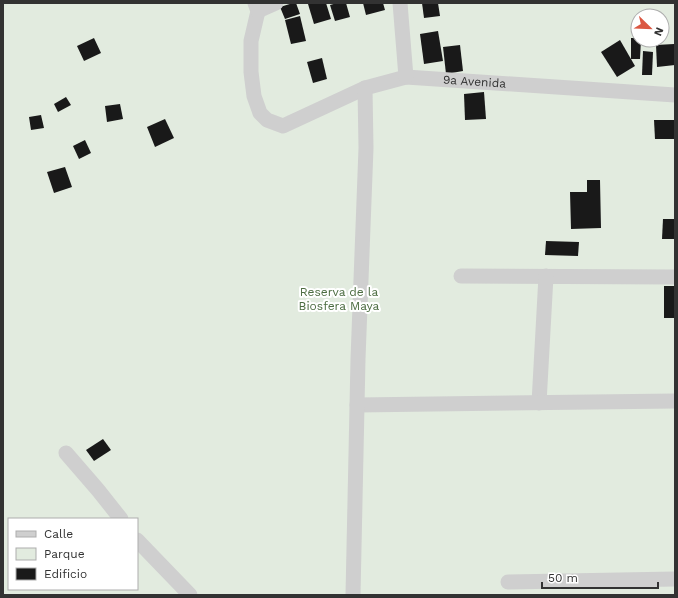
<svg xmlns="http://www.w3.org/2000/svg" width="678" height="598" viewBox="0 0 678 598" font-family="'Work Sans',sans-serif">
<rect width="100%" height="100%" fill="#fff"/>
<!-- green -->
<path fill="#e2ebdf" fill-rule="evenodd" d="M3,3H675V595H3ZM638,16H662V40H638ZM9,519H137V589H9Z"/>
<!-- building -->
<g fill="#191919">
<path d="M293,3H296L300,14L285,19L280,7Z"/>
<path d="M311,3H326L331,19L314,24L308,4Z"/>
<path d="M337,3H346L350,17L335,21L330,5Z"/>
<path d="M363,3H383L385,10L366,15Z"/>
<path d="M422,3H438L440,16L424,18Z"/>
<path d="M300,16L306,41L291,44L285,20Z"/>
<path d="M438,31L443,61L424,64L420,34Z"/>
<path d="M94,38L101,53L84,61L77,46Z"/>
<path d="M631,38H638V40H641L640,59H631Z"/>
<path d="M620,40L635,66L617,77L601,52Z"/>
<path d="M674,44L675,65L657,67L656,45Z"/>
<path d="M460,45L463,71L446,74L443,47Z"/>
<path d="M643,51L653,52L652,75H642Z"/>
<path d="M322,58L327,79L313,83L307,62Z"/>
<path d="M484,92L486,119L465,120L464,94Z"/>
<path d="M66,97L71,105L58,112L54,104Z"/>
<path d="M120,104L123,119L107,122L105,106Z"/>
<path d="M41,115L44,128L31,130L29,117Z"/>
<path d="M165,119L174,138L155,147L147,127Z"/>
<path d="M654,120H675V139H655Z"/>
<path d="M85,140L91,153L79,159L73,146Z"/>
<path d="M65,167L72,187L54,193L47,172Z"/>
<path d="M587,180H600L601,228L571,229L570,192H587Z"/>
<path d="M663,219H675V239H662Z"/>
<path d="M546,241L579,242L578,256L545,255Z"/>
<rect x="664" y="286" width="11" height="32"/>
<path d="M103,439L111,450L94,461L86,450Z"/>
</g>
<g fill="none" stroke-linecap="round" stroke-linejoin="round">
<!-- street -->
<g stroke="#cfcfcf" stroke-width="15">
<path id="s1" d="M255,3L258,11L251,41V72L254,96L260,113L267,120L283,126L365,88L406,77L675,95"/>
<path d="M400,3L406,77"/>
<path d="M258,11L276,3"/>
<path d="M461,276L675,277"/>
<path d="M539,403L546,276"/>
<path d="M357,405L675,401"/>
<path d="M66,453L98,490L121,519"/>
<path d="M137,540L190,595"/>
<path d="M508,582L675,579"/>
<path d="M353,595L358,359L366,148L365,88"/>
</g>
</g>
<g text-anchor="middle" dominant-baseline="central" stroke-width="4" stroke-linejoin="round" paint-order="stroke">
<!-- street labels -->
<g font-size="12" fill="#323232" stroke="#fff">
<text stroke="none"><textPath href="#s1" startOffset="341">9a Avenida</textPath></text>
</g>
<!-- park labels -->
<g font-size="12" fill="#4c6c41" stroke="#fff">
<text x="339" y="292">Reserva de la<tspan x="339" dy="14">Biosfera Maya</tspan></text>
</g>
</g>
<!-- border -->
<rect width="678" height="598" fill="none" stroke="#323232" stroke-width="8"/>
<!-- legend -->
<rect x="8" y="518" width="130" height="72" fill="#ffffff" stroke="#adadad"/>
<rect x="16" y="531" width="20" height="6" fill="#cfcfcf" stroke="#adadad"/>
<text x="44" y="538" font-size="12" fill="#323232">Calle</text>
<rect x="16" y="548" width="20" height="12" fill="#e2ebdf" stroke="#adadad"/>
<text x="44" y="558" font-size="12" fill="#323232">Parque</text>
<rect x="16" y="568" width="20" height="12" fill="#191919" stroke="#adadad"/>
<text x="44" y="578" font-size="12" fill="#323232">Edificio</text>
<!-- north arrow -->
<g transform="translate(650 28) rotate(113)"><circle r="19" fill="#ffffff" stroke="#adadad"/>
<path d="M0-3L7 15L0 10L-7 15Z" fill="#db5742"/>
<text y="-6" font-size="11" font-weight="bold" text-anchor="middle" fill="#323232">N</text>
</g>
<!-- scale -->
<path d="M542 582v6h116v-6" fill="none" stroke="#323232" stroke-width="2"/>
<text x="548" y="582" font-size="12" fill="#323232" stroke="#ffffff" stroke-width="3" paint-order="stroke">50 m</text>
</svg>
